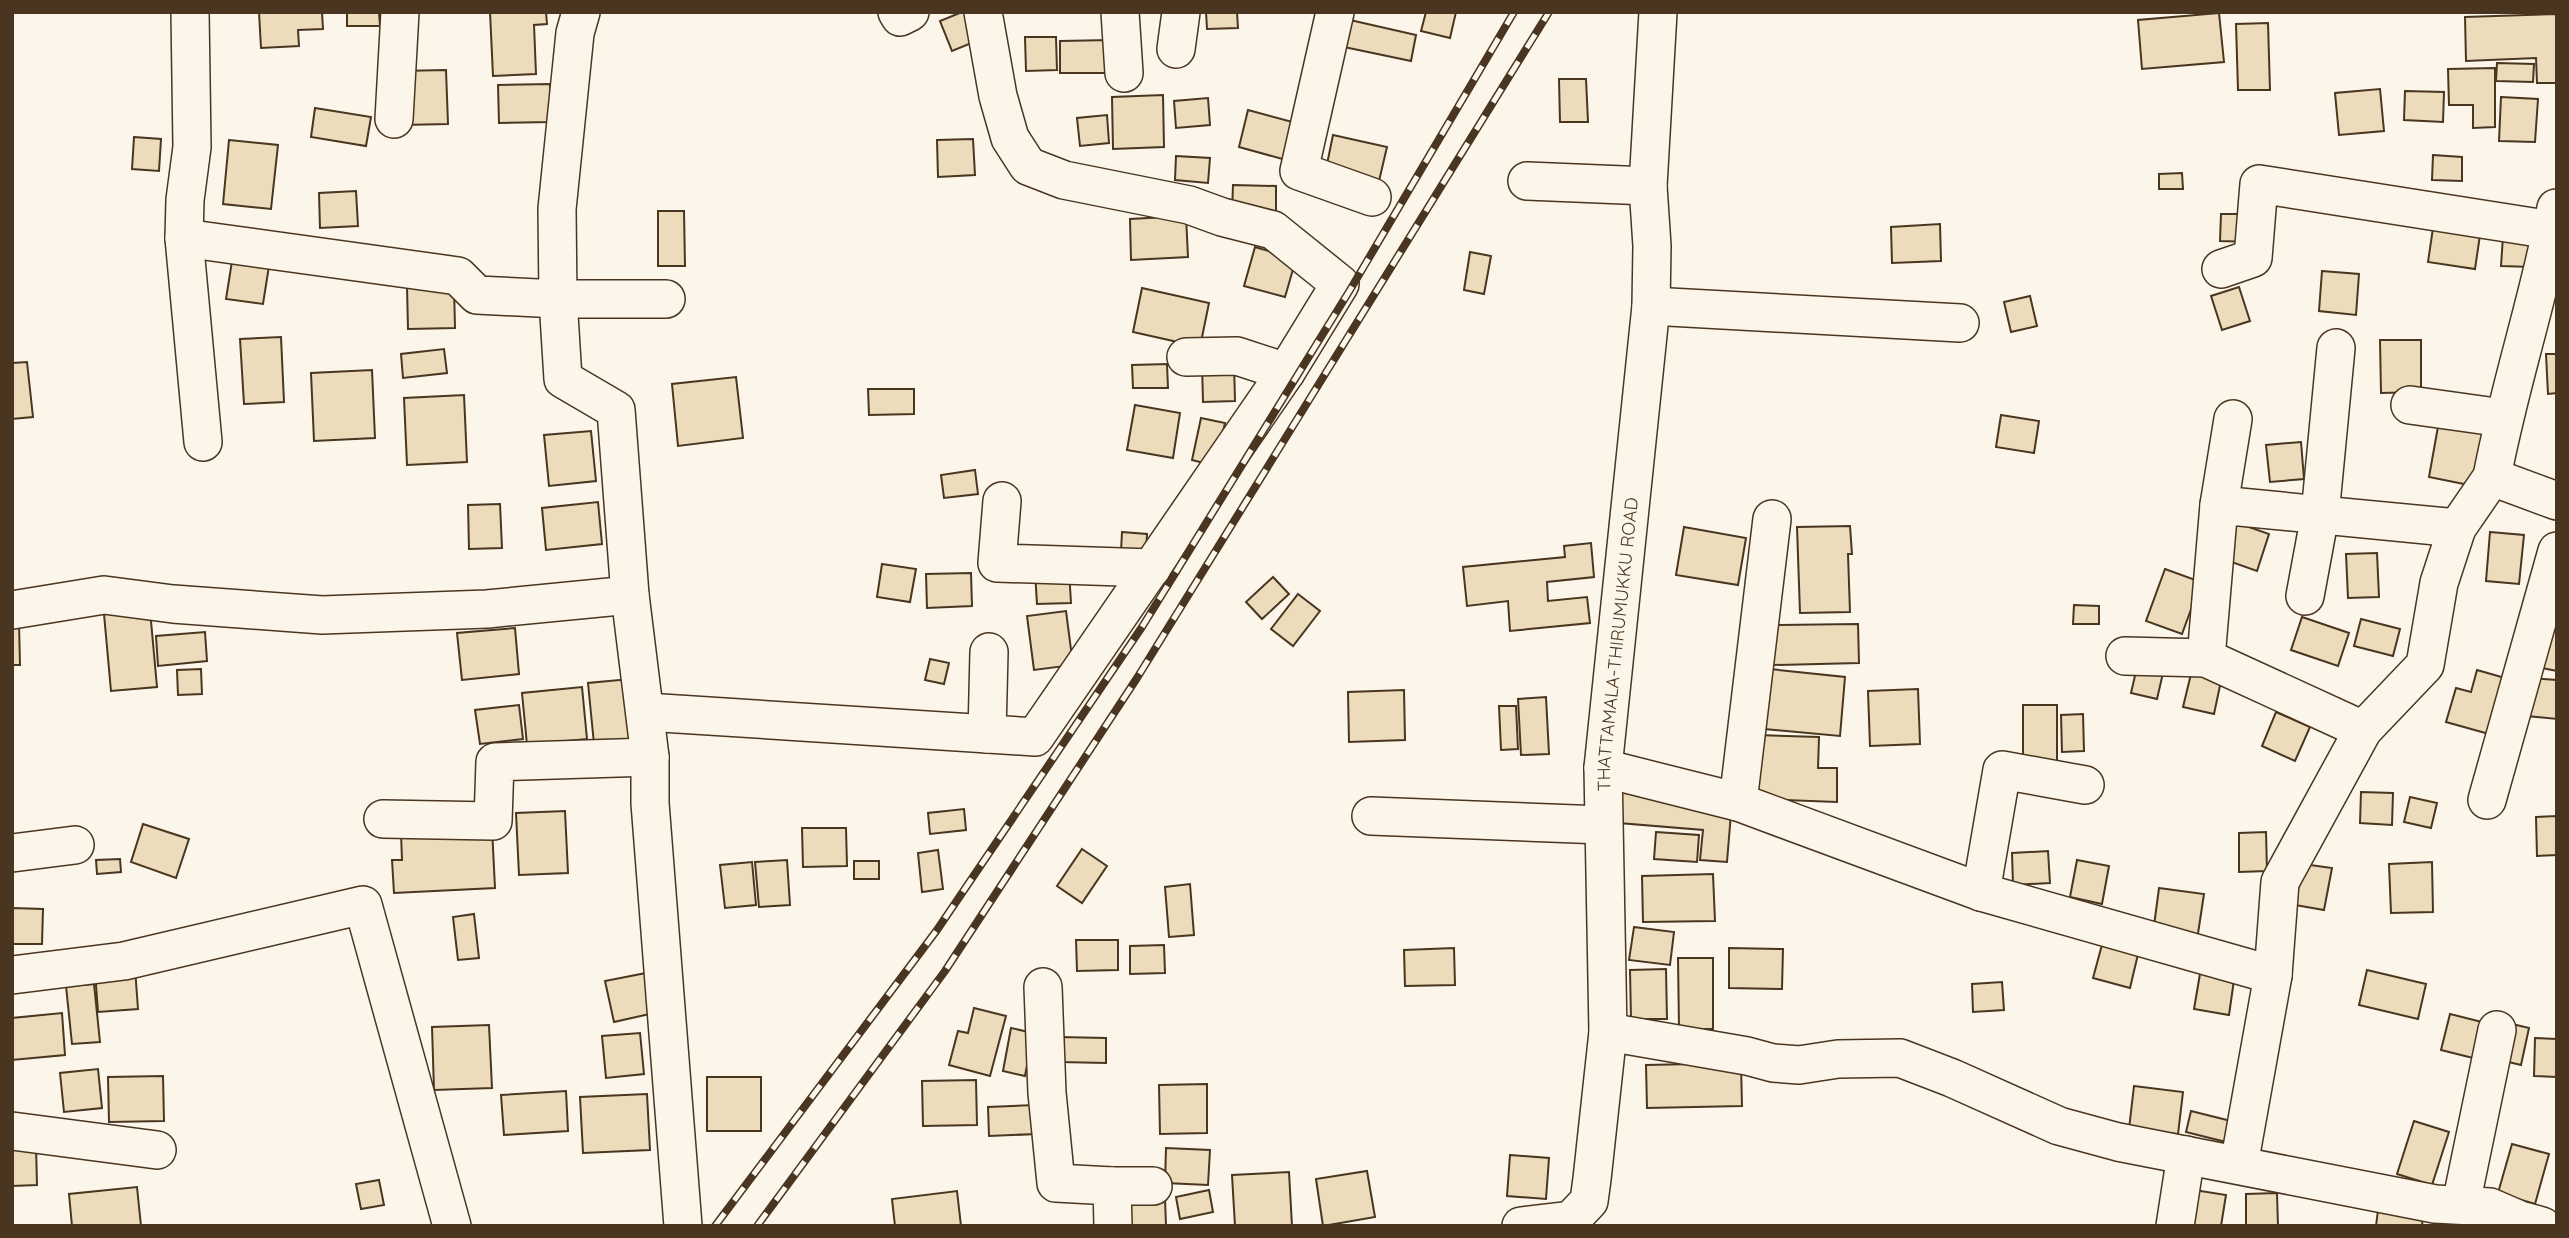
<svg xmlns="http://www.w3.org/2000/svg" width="2569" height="1238" viewBox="0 0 2569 1238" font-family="Quicksand,sans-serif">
<rect width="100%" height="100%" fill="#fbf6e9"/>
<!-- building -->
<g fill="#ecdcbc" stroke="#4a3520" stroke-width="2">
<path d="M259,12H322L323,29L298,30L299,46L261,48Z"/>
<path d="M347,12H379L380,26H347Z"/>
<path d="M490,12H546L547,24L534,25L536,74L493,76Z"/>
<path d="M962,12H968L979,40L952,51L940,21Z"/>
<path d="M1206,12H1237L1238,28L1207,29Z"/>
<path d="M1426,12H1456L1450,38L1421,31Z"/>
<path d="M2219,13L2224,62L2142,69L2138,20Z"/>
<path d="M2557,14V83H2537L2536,58L2466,61L2465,17Z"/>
<path d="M1350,20L1416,35L1411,61L1344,47Z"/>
<path d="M2268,23L2270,90H2238L2236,24Z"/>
<path d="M1025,37H1056L1057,70L1026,71Z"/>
<path d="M1110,40V73H1060V41Z"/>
<path d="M2497,63L2534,64L2533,82L2496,81Z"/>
<path d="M2495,68V127L2473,128V105H2449L2448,69Z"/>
<path d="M446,70L448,124L402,125L399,71Z"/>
<path d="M1559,79H1586L1588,122H1560Z"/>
<path d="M550,84L551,122L499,123L498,85Z"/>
<path d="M2380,89L2384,131L2339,135L2335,93Z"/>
<path d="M2405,91L2444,92L2443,122L2404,120Z"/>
<path d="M1163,95L1164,147L1113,149L1112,97Z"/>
<path d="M2501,97L2538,99L2535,142L2499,141Z"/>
<path d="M1208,98L1210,125L1176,128L1174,101Z"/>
<path d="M315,108L371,117L366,146L311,137Z"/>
<path d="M1248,110L1296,123L1286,160L1239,147Z"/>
<path d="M1107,115L1109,143L1080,146L1077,118Z"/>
<path d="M1333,135L1387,147L1379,181L1326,169Z"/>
<path d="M134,137L161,139L159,171L132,169Z"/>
<path d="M973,139L975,175L938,177L937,140Z"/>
<path d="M229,140L278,145L271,209L223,204Z"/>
<path d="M2433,155L2462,157V181L2432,180Z"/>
<path d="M1176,156L1210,158L1208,183L1175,180Z"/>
<path d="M2182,173L2183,189H2159V174Z"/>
<path d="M1233,185L1276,186V213L1232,212Z"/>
<path d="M356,191L358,226L320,228L319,193Z"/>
<path d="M658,211H684L685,266H658Z"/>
<path d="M2221,214H2253L2252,242L2220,241Z"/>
<path d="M1186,216L1188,257L1131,260L1130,219Z"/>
<path d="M1940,224L1941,261L1892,263L1891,227Z"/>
<path d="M2433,228L2480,235L2475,269L2428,262Z"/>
<path d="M2503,236L2533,237L2532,267L2501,266Z"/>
<path d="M1255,247L1296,259L1285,297L1244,286Z"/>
<path d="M1470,252L1491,256L1484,294L1464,290Z"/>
<path d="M232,261L269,266L263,304L226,299Z"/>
<path d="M2322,271L2359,274L2356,315L2319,311Z"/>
<path d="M454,286L455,328L408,329L407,287Z"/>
<path d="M2239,287L2250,321L2222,330L2211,296Z"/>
<path d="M1142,288L1209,303L1200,347L1133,332Z"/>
<path d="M2030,296L2037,326L2011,332L2004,302Z"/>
<path d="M281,337L284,402L244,404L240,339Z"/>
<path d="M2380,340H2421V392L2381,393Z"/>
<path d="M444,349L447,373L403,378L401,354Z"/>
<path d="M2546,354H2557V393L2548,394Z"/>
<path d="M27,362L33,417L12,419V363Z"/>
<path d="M1234,363L1235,401L1203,402L1202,364Z"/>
<path d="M1167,364L1168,388H1133L1132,365Z"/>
<path d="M372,370L375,438L314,441L311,373Z"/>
<path d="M736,377L743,438L678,446L672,384Z"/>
<path d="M868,389H914V414L869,415Z"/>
<path d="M464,395L467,462L407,465L404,398Z"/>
<path d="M1135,405L1180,413L1173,458L1127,450Z"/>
<path d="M2001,415L2039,421L2034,453L1996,447Z"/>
<path d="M1201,418L1225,423L1215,466L1192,460Z"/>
<path d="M2439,421L2489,430L2479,487L2429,477Z"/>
<path d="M591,431L596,481L549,486L544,435Z"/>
<path d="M2301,442L2304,479L2270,482L2266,445Z"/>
<path d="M975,470L978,494L944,498L941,475Z"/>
<path d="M598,502L602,544L546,550L542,508Z"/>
<path d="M500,504L502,548L469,549L468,505Z"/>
<path d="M2232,521L2269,534L2257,571L2220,558Z"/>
<path d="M1850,526L1852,554H1848L1850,612L1800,613L1797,527Z"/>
<path d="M1684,527L1746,538L1738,585L1676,575Z"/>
<path d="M1122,532L1147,534L1146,553L1121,551Z"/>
<path d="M2490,532L2524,535L2519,584L2486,581Z"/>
<path d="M1591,543L1594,577L1547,582L1548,601L1587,597L1590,623L1510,631L1508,601L1467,606L1463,567L1565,557L1564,546Z"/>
<path d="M2377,553L2379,597L2348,598L2346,554Z"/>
<path d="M882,564L916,569L910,602L877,597Z"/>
<path d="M2165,569L2201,582L2182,634L2146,621Z"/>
<path d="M1069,570L1071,603L1037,604L1035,572Z"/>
<path d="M971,573L972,606L927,608L926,574Z"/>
<path d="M1273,577L1289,594L1262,619L1246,602Z"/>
<path d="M1298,594L1320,611L1293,646L1271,629Z"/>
<path d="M2074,605L2099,606V624H2073Z"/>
<path d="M2557,609V671L2542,668Z"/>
<path d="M150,610L157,687L111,691L104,614Z"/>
<path d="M1066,611L1073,665L1034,670L1027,616Z"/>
<path d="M2302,617L2349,633L2338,666L2291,650Z"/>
<path d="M2361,619L2400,629L2393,656L2354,646Z"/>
<path d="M12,623H19L20,665H12Z"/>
<path d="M1858,624L1859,663L1773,665V625Z"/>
<path d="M515,628L519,674L462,680L457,633Z"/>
<path d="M205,632L207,661L158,666L156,636Z"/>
<path d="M930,659L949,663L944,684L925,680Z"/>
<path d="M2137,667L2163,673L2157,699L2131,693Z"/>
<path d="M1760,668L1845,677L1840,736L1754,728Z"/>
<path d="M201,669L202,694L178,695L177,670Z"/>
<path d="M2477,670L2505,678L2489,734L2446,722L2456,688L2471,692Z"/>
<path d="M2191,674L2221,681L2214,714L2183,707Z"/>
<path d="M2530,678L2557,680V719L2527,716Z"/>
<path d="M630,679L636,740L594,744L588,683Z"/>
<path d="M582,687L587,739L527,745L522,693Z"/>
<path d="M1918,689L1920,744L1870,746L1868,691Z"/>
<path d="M1404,690L1405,740L1349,742L1348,692Z"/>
<path d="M1546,697L1549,754L1521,755L1518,699Z"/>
<path d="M519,705L523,739L480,744L475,710Z"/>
<rect x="2023" y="705" width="34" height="59"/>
<path d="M1499,706H1516L1518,749L1501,750Z"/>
<path d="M2276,712L2310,727L2295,761L2262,746Z"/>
<path d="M2083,714L2084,751L2062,752L2061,715Z"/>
<path d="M1756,735L1819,737L1818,768H1837V802L1754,799Z"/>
<path d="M1621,791L1732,801L1727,862L1700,860L1703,830L1619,823Z"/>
<path d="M2361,792L2393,793L2392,825L2360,823Z"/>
<path d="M2410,797L2437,803L2431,828L2404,822Z"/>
<path d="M964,809L966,830L930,834L928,813Z"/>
<path d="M565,811L568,873L519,875L516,813Z"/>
<path d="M2557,816V855L2537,856L2536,817Z"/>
<path d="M143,824L189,839L176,878L131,862Z"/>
<path d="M492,828L495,888L394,893L392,860H402L401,833Z"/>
<path d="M802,828H846L847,866L803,867Z"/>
<path d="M1656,832L1699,835L1697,862L1654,859Z"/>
<path d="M2266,832L2267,871L2239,872V833Z"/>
<path d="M1082,849L1107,866L1082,903L1057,886Z"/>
<path d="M938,850L943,889L922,892L918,853Z"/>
<path d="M2048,851L2050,883L2013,885L2012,853Z"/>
<path d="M120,859L121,872L97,874L96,860Z"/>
<path d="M787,860L790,905L759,907L755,862Z"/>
<path d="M2077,860L2109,866L2102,904L2070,897Z"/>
<rect x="854" y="861" width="25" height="18"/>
<path d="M752,862L756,905L725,908L720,865Z"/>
<path d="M2432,862L2433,912L2391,913L2389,864Z"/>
<path d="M2303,864L2332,868L2324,910L2295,905Z"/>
<path d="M1713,874L1715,921L1643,922L1642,876Z"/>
<path d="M1190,884L1194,935L1169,937L1165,887Z"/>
<path d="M2159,888L2204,894L2197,940L2153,933Z"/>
<path d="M12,908L43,909L42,944H12Z"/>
<path d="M474,914L479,958L458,960L453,917Z"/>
<path d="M1634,927L1674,932L1670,965L1629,960Z"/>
<path d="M1076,940H1118V970L1077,971Z"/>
<path d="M2103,941L2139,950L2130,988L2093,978Z"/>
<path d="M1164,945L1165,973L1130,974V946Z"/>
<path d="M1454,948L1455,985L1405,986L1404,950Z"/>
<path d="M1729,948L1783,949L1782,989L1729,988Z"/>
<path d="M1678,958H1713V1029H1679Z"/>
<path d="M135,968L138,1009L98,1012L95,971Z"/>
<path d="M2201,968L2235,973L2229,1015L2194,1009Z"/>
<path d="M1666,969L1667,1019H1631L1630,970Z"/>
<path d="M2367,970L2426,984L2418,1019L2359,1005Z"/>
<path d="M646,973L654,1013L614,1022L605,981Z"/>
<path d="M2002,982L2004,1010L1973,1012L1972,984Z"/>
<path d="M94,984L100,1042L72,1044L66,986Z"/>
<path d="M974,1008L1006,1016L990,1076L949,1065L958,1031L968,1033Z"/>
<path d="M62,1013L65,1055L12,1060V1018Z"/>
<path d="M2450,1014L2498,1026L2489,1062L2441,1050Z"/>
<path d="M2504,1022L2529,1028L2521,1065L2496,1059Z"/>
<path d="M489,1025L492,1088L434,1090L432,1027Z"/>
<path d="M1011,1028L1033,1033L1025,1076L1003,1071Z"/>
<path d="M640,1033L644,1074L606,1078L602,1036Z"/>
<path d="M1060,1037L1106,1038V1063L1059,1062Z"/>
<path d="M2535,1038L2557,1039V1077L2534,1076Z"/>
<path d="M1741,1063L1742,1106L1647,1108L1646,1065Z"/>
<path d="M98,1069L102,1108L64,1112L60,1073Z"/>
<path d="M163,1076L164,1121L109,1122L108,1077Z"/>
<rect x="707" y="1077" width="54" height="54"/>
<path d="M976,1080L977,1125L923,1126L922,1081Z"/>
<path d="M1207,1084V1133L1160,1134L1159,1085Z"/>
<path d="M2134,1086L2183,1092L2178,1134L2129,1129Z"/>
<path d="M566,1091L568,1131L504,1135L501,1095Z"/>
<path d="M647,1094L650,1150L583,1153L580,1097Z"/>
<path d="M1036,1105L1037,1134L989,1136L988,1107Z"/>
<path d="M2191,1111L2235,1122L2230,1143L2186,1132Z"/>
<path d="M2414,1121L2449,1132L2432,1185L2397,1174Z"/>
<path d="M2512,1144L2549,1154L2535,1204L2498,1193Z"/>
<path d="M36,1145L37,1185L12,1186V1146Z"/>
<path d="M1166,1148L1210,1150L1208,1185L1165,1183Z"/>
<path d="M1510,1155L1549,1158L1546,1199L1507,1196Z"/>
<path d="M1367,1171L1375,1217L1323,1226L1316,1179Z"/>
<path d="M1289,1172L1292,1226H1235L1232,1175Z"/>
<path d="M379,1180L384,1205L361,1209L356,1184Z"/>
<path d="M137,1187L141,1226H72L69,1194Z"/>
<path d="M2188,1189L2226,1195L2221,1226H2182Z"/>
<path d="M1209,1190L1213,1212L1180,1219L1176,1197Z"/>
<path d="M957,1191L961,1226H895L892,1199Z"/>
<path d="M2277,1193L2278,1226H2246V1194Z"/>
<path d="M1165,1198L1166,1226H1123V1199Z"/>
<path d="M2378,1210L2423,1216L2422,1226H2376Z"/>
</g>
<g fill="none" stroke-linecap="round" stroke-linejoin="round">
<!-- minor casing -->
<g stroke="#4a3520" stroke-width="40">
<g id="minor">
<path d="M190,12L192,147L185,200L184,238L458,276L477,295L558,299L557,209L575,33L581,12"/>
<path d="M897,12L900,17L910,12"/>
<path d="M1120,12L1124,73"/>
<path d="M1335,12L1299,171L1372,197"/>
<path d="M1176,49L1181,12"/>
<path d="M394,119L400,12"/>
<path d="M1527,181L1648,186"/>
<path d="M2556,208C2539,299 2509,386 2492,477L2557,501"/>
<path d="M184,238L203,442"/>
<path d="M2221,269L2253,258L2259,184L2552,230"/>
<path d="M666,299H558L563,379L616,410L630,595L650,757V803L683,1226"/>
<path d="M1651,306L1960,323"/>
<path d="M1186,357L1237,356L1286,372"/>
<path d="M2410,405L2503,418"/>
<path d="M1002,501L997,563L1152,568"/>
<path d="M2219,505L2233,419"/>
<path d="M2305,596L2320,515L2336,348"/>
<path d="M12,610L104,595L173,604L322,615L487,609L630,595"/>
<path d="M2125,656L2206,658"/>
<path d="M646,712L1035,737L1286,372L1340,284L1273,230L1222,217L1189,205L1064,180L1028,166L1010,138L998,96L983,12"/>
<path d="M2363,730L2206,658L2219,505L2457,528"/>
<path d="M987,734L989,652"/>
<path d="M1603,768L1738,802L1981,892L2273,975"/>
<path d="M2487,800L2557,551"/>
<path d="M1738,802L1772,519"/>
<path d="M1371,816L1602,825"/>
<path d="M383,819L493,821L495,762L650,757"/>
<path d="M12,853L75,845"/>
<path d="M1981,892L2002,770L2085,785"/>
<path d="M12,975L124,961L363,905L452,1226"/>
<path d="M1043,987L1047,1093L1056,1183L1112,1186L1113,1226"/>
<path d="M1608,1032L1747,1056L1773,1063L1799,1065L1838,1059L1900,1058L1952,1078L2059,1126L2118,1142L2435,1204L2490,1207L2520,1220L2542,1226"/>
<path d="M12,1131L157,1150"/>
<path d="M2239,1165L2273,975L2280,882L2363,730L2425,665L2439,583L2457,528L2492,477"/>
<path d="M1112,1186H1153"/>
<path d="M2461,1204L2497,1030"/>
<path id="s1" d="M1521,1226L1571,1220L1589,1201L1592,1179L1608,1032L1603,768L1651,306L1652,246L1648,186L1658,12"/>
<path d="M2175,1226L2186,1155"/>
</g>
</g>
<!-- minor -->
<use href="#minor" stroke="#fbf6e9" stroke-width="37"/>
<!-- rail casing -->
<g stroke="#4a3520" stroke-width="8">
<g id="rail">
<path d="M715,1226L937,930L1142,627L1350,290L1514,12"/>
<path d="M757,1226L945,971L1137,678L1549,12"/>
</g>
</g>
<!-- rail -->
<use href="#rail" stroke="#fbf6e9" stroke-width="5" stroke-dasharray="16" stroke-linecap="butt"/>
</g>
<g text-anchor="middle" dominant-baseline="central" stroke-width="5" stroke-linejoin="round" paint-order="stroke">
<!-- street labels -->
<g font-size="18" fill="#4a3520" stroke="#fbf6e9">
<text stroke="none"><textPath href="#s1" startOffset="635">THATTAMALA-THIRUMUKKU ROAD</textPath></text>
</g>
</g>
<!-- border -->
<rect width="2569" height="1238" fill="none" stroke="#4a3520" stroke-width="28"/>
</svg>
